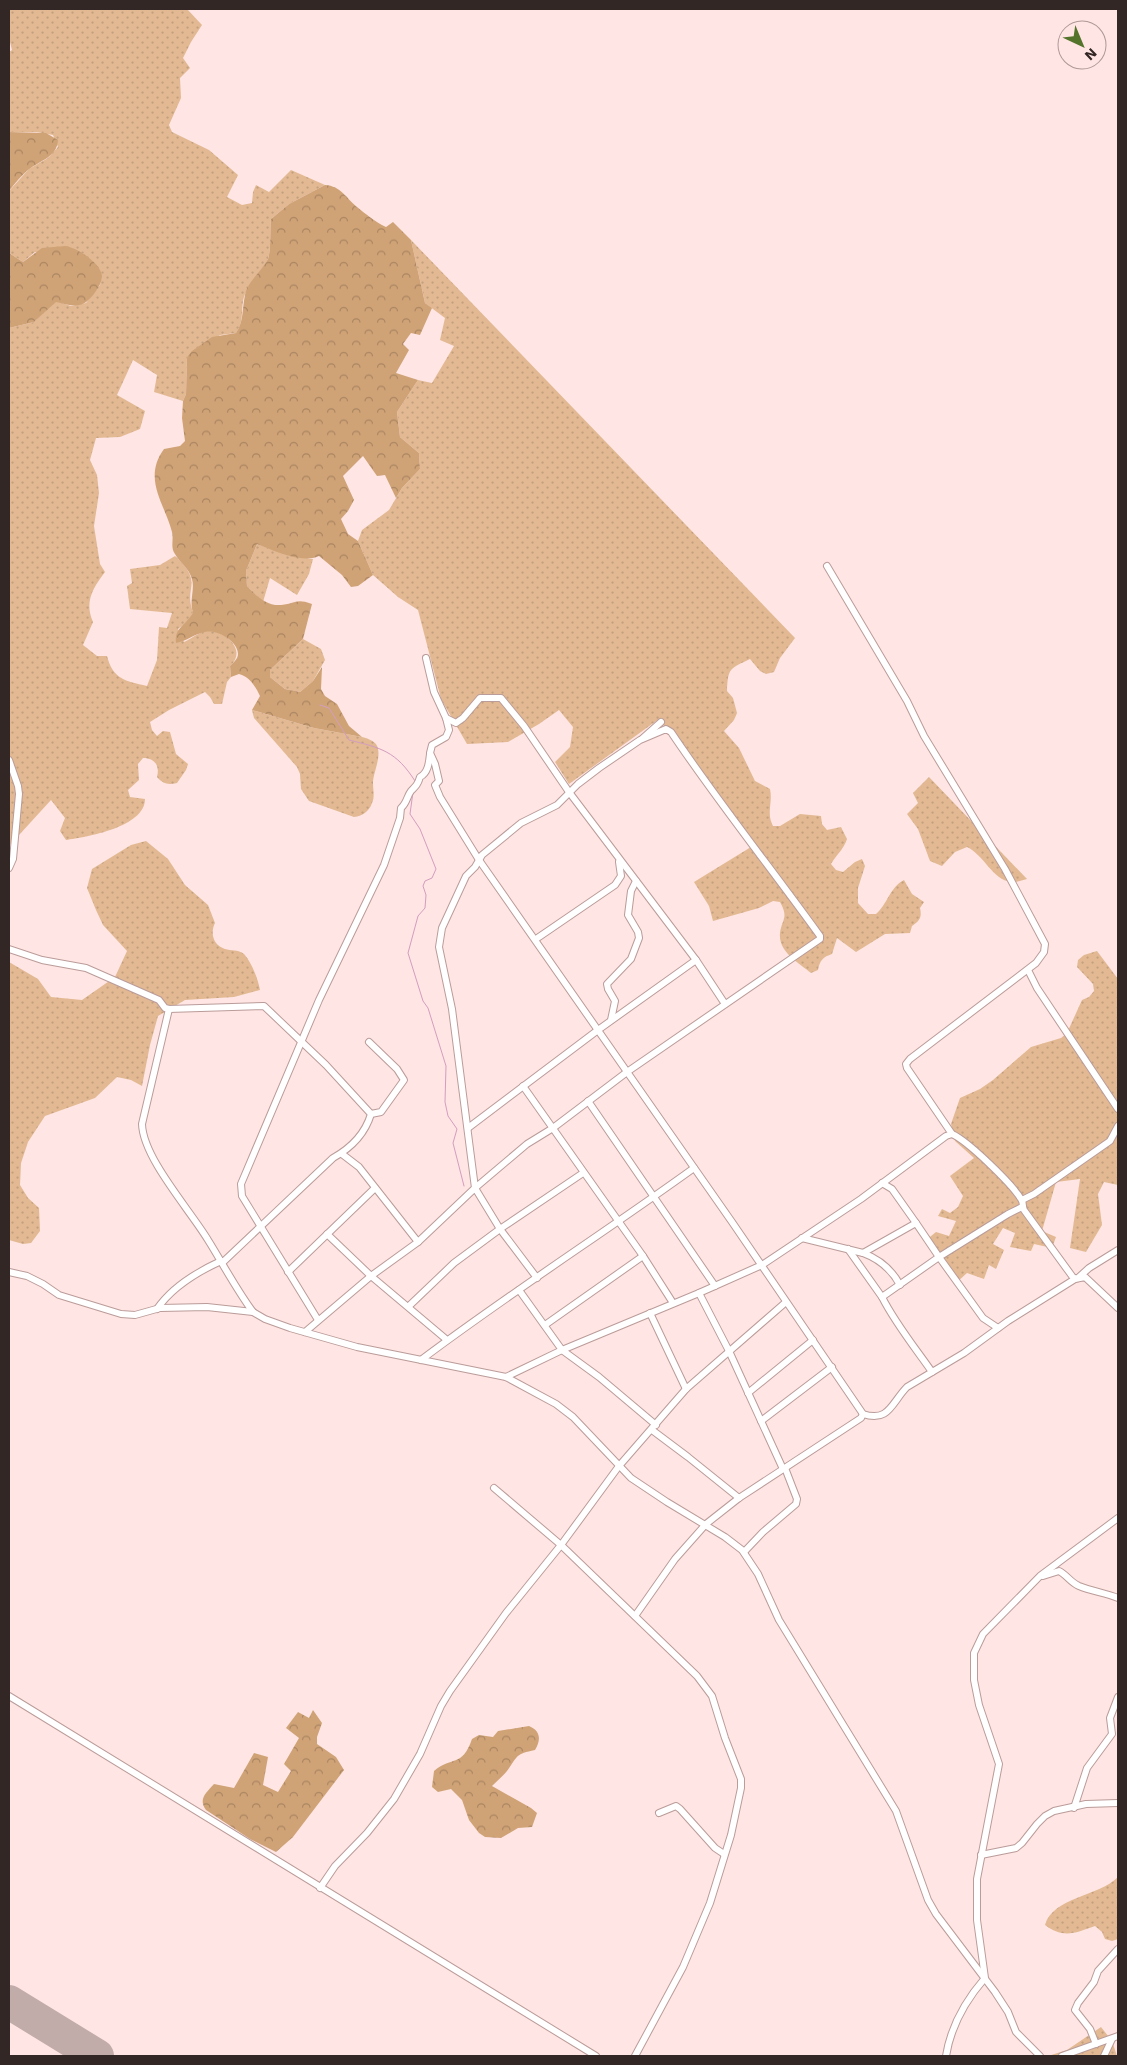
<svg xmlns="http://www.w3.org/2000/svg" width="1127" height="2065" viewBox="0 0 1127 2065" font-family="'Work Sans',sans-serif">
<defs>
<pattern id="grass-dots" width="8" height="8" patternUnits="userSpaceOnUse" patternTransform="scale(1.25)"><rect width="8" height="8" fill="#e2b992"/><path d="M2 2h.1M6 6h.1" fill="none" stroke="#c29f7e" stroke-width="1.8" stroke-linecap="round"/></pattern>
<pattern id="forest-crowns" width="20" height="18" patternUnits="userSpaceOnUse" patternTransform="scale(1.25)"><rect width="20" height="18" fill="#d0a377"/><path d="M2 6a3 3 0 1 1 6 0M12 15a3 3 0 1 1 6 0" fill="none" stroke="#a98561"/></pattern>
</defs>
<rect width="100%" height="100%" fill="#ffe5e3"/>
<!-- grass -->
<g fill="url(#grass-dots)">
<path d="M9,9H187L202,25L191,42L183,58L190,68L180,78L181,98L169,125L172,132L209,150L238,175L227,197L242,205L252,203L253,192L256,185L269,192L291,170L325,185L289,204L271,219C270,229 271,251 268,259C263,271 252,280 246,292C239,305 246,319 236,333L220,335L187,357L186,394L183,401L154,392L157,375L133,360L117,395L145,411L140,429L120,437L96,438L90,460L97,475L99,493L94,526L100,564L105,572C93,588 84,602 93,622L83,645L97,656H107C113,679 125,681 147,686L157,660L159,627L167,628L172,613L130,609L127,586L132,583L130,569L160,565L175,556C205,584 183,586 193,612L190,619L178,629L184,642C191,639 199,632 206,631C222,629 249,649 230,666L231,677L227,682L222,704H214L210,697L205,692L169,710L150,722L152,730L157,736L163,731L170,732L176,754L188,764L186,770L177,783C168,785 163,784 157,777C160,766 155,758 143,758L138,764L139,780L128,790L130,797L145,799C145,827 87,837 66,840L60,831L65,818L51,800L9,846V328L34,322L56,301L71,306L86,303L100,285L102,277L35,252L23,262L9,253V191L29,169L48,158L58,147L53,135L37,132H9V52L12,50L9,38Z"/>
<path d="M411,240L795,638L780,658L774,672L766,674L760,671L750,659C730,669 728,667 727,691L733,698L737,713L734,720L724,731L739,748L755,781L770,789C773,803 766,813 773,826H780L800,814L821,816L822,824L827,830L841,827L847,839C844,849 836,855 831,864L836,870L843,872L855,862L862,859L865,866L858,888V903L868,914H876C887,905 890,887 904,880L912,894L924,902L920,908C922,917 920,921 912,926L910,933L885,934L856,952L837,938L832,954C823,957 820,960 818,970L811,973C799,963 778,952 780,933C782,919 789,918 780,902L773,901L759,908L713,921L709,906L694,882L751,847L659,719L569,784L555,762L570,747L573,727L559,710L539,724L508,742L467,744L441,699L418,610L398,597L373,575L358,541L362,530L389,510L402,488L420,469L419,453L400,437L397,412L418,380L432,383L454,346L440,340L445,318L425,303Z"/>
<path d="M257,544L291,556L313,559L309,574L297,595L270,578L263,602L247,586L246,571Z"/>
<path d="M303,639L321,649L325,660L313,681L300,692L285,689L270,677V670Z"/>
<path d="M252,710L314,728L362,737C367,738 372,740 376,744C383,755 373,772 373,783C373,790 375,797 372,803C369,812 362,816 354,817L309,801L301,789L300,774L297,767L254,718Z"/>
<path d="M929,777L1027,879C1022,880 1016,883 1011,882C993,880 983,854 967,847L955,852L942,866L930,861L918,829L907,814L918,803L913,793Z"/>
<path d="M146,841L168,859L185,885L208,905L215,923C210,933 213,945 225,949C231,951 238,949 244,954C252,963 258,979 260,990L234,997L185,1000L158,1016L150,1045L142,1086L131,1080L117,1077L95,1098L45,1116L28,1142L21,1163L20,1185L28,1198L39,1208L40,1231L31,1243L23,1244L9,1240V962L38,979L51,997L82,1000L115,977L127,951L103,925L96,910L87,888L92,869L131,845Z"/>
<path d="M1097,951L1118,979V1185L1104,1182L1098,1194L1102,1225L1086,1252L1070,1248L1080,1179L1056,1182L1042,1231L1056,1237L1052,1248L1034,1244L1031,1251L1010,1247L1015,1233L1003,1228L993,1244L1004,1250L996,1269L989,1265L984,1279L967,1273L956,1283L925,1241L936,1232L949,1236L956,1221L938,1216L942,1209L950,1213L958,1207L963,1196L950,1176L974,1158L955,1141L951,1124L960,1098L980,1089L993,1080L1031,1047L1061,1038L1067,1033L1082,1000L1089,997L1094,991L1093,984L1077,967L1078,960L1084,955Z"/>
<path d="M1118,1877V1939L1112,1941L1105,1939L1102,1932L1095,1926C1075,1933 1064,1939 1045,1925C1053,1897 1098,1897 1118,1877Z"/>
<path d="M1101,2027L1112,2041L1117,2056H1048L1067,2050Z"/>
</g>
<!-- forest -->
<g fill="url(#forest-crowns)">
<path d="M9,132L46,133L58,140C57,157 41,160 28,170C21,176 15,183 9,191Z"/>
<path d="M325,185C341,186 346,198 357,207C366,214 375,222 386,227L393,222L411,240L425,303L432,308L420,335L411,333L403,344L409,350L396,373L418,380L397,412L400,437L419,453L420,469L402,488L396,498L385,475L377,476L363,456L343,476L354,500L348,511L341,519L348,534L358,541L373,575L358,586L351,587L342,575L319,556C301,564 275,551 257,544L246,571L247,586C257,596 266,606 281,605C296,604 295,598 312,604L303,639L270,670V677L285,689L300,692L313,681L322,667L321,689L325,696L337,704L349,726L362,737L314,728L252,710L260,696C255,686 250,677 239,674L231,677L230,666C233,663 238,659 238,654C238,641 216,629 205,632C194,634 187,641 176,643C174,627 187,625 193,612C189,601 195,590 192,579C189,568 180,563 175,554C170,547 174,540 172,532C165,504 142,479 164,449L180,446L185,441L182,418L183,401L186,394L187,357L192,351L212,337L236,333C244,321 242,309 245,295C247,282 262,271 268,259C271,251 270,229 271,219L289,204Z"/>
<path d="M65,246C76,247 101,263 102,276C102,282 99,286 96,291C84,309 76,307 56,302L34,322L9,328V253L23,262L42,248Z"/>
<path d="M313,1710L322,1723L317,1737V1744L336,1757L344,1770L293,1837L276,1852L250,1839L206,1810C198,1799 206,1793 214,1784L234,1788L254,1753L268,1757L263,1785L278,1792L291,1771L284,1764L299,1738L286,1728L298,1712L309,1718Z"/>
<path d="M529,1726C541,1731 541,1740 535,1750C515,1754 518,1756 507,1771C503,1776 497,1781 492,1786L531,1808L537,1813L532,1827L518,1828L501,1838L485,1837L479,1833L469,1820L462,1800L451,1789L438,1792L432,1787L434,1771C451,1756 462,1768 472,1739L479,1735L493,1737L498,1731Z"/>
</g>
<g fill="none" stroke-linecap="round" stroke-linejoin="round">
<!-- stream -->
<g stroke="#d39dc0" stroke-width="1">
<path d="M320,705L329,708L349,740C381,748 396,751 415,781"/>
<path d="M413,792L410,814L420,829L436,869L432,878L425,881L423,886L426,895L425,908L418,916L408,953L423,1001L428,1008L446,1066L445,1102L448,1116L457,1129L453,1143L464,1186"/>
</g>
<!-- taxiway -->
<path stroke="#c1acaa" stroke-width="14" d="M9,2005L16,2006"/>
<!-- runway -->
<path stroke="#c1acaa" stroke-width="34" d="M9,2002L97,2056"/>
<!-- minor casing -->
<g stroke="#ba9c9a" stroke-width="8">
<g id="minor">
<path d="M827,566L907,701L924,736L1005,869L1045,944L1044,952L1036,963L910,1059L906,1064L907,1068L952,1134C968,1141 1012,1184 1021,1199C1024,1203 1022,1206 1024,1210L1072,1276L1075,1279L1085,1277L1118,1308"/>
<path d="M426,658L434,692L446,718L449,730L446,737L432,745L430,753L435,764L439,781L435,785L440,797L479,860L732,1222L863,1414C889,1423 892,1402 907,1387L964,1353L1008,1321L1075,1279"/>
<path d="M446,718L456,723L463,718L480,698H501L524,726L569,792L696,960L725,1004"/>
<path d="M643,738L661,722"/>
<path d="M9,760L18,786L19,794L13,859L9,868"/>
<path d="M536,939L615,885L621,876L619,862"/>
<path d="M9,949L42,960L86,968L159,1000L165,1008L169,1009L264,1006L326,1065L371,1114C365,1134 351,1148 333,1158L222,1263"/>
<path d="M1028,970L1037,988L1118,1109"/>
<path d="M169,1009L142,1124C143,1158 190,1210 208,1240C223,1264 236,1289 253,1312L265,1319L290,1328L357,1347L506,1377L556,1404L573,1417L631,1478L667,1502L725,1537L742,1550L758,1574L779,1620L896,1811L928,1900L936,1914L995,1992L1008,2012L1016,2032L1040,2056"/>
<path d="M611,1020L615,1001L608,989L607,984L631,959L639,938L638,932L628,915L631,891L636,881"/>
<path d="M369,1042L397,1069L404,1080L381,1112L371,1114"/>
<path d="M523,1086L643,1256L673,1303"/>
<path d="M588,1101L715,1286"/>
<path d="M468,1128L598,1030L696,960"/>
<path d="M342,1154L359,1167L418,1242"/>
<path d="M1022,1200L1034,1194L1110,1141L1118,1126"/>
<path d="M916,1223L939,1257L882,1297C895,1323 916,1349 932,1372"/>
<path d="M327,1234L371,1276L447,1340"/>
<path d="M802,1238L863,1253L916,1223L892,1189L882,1183"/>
<path d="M848,1249L882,1297"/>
<path d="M863,1253C879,1259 892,1270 900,1285"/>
<path d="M9,1272L27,1276L43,1284L59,1295L121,1314L135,1315L160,1308L207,1307L253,1312"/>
<path d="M288,1272L375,1188"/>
<path d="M1078,1278L1089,1268L1118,1250"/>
<path d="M519,1290L562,1350L599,1377L656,1425"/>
<path d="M699,1293L729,1351L783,1469"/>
<path d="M409,1306L454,1263L500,1229L583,1173"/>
<path d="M157,1309C172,1287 197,1272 221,1261"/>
<path d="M650,1313L686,1389"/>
<path d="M318,1320L242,1196L241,1184L319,1000L384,865L400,818L401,808C407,803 407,796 411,791C416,786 418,784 420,777C428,773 429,763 430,754"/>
<path d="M545,1325L643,1256"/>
<path d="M998,1328L983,1318L939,1257L1008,1214L1022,1207"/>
<path d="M305,1332L371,1276L418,1242L475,1188L527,1144L553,1128L627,1072L820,939V936C771,868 718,802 671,732L666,729L640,740L599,768L578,784L557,805L521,823L482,855L475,867L466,876L442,928L439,947L452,1009L475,1188L500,1229L537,1278"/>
<path d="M421,1360C510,1293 604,1233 694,1168"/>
<path d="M506,1377L562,1350L699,1293L762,1265L861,1199L946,1136L952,1134"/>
<path d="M748,1393L813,1340"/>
<path d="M761,1421L832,1367"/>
<path d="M652,1430L688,1457L739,1498"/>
<path d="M494,1488L561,1545L697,1676L712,1696L725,1738L741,1779V1788L731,1835L710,1903L683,1967L635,2056"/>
<path d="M744,1552L763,1532L796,1504L797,1499L785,1468"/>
<path d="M1043,1576L1059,1571C1067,1575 1070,1582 1079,1586C1091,1591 1105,1593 1118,1598"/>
<path d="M635,1616L675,1559L706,1524L739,1498L861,1418L863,1414"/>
<path d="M9,1696L596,2056"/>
<path d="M1074,1808L1087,1768L1112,1734L1110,1718L1118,1697"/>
<path d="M659,1813L676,1806L680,1809L715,1848L724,1854"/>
<path d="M981,1855L1016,1848L1022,1843L1037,1824L1045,1816L1054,1811L1086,1804L1118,1803"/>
<path d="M320,1888L335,1866L367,1833L394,1799L420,1754L441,1706L450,1691L506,1613L561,1545L619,1466L686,1389L786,1302"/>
<path d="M1096,2044L1090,2029L1075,2010L1078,2003L1094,1982L1098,1971L1118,1949"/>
<path d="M946,2056C951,2025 965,2001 985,1978L977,1920V1879L999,1764L979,1705L974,1680V1653L983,1634L1040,1576L1118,1518"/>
<path d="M1062,2056L1118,2036"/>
<path d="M1104,2056L1112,2039"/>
</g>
</g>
<!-- minor -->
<use href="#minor" stroke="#fff" stroke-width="6"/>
</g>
<!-- border -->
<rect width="1127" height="2065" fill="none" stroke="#332726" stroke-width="20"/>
<!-- north arrow -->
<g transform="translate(1082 45) rotate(136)"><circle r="24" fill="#ffe5e3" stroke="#ad9997"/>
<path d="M0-4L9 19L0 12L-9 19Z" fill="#54742b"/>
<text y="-8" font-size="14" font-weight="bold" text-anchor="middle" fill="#332726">N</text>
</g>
</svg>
